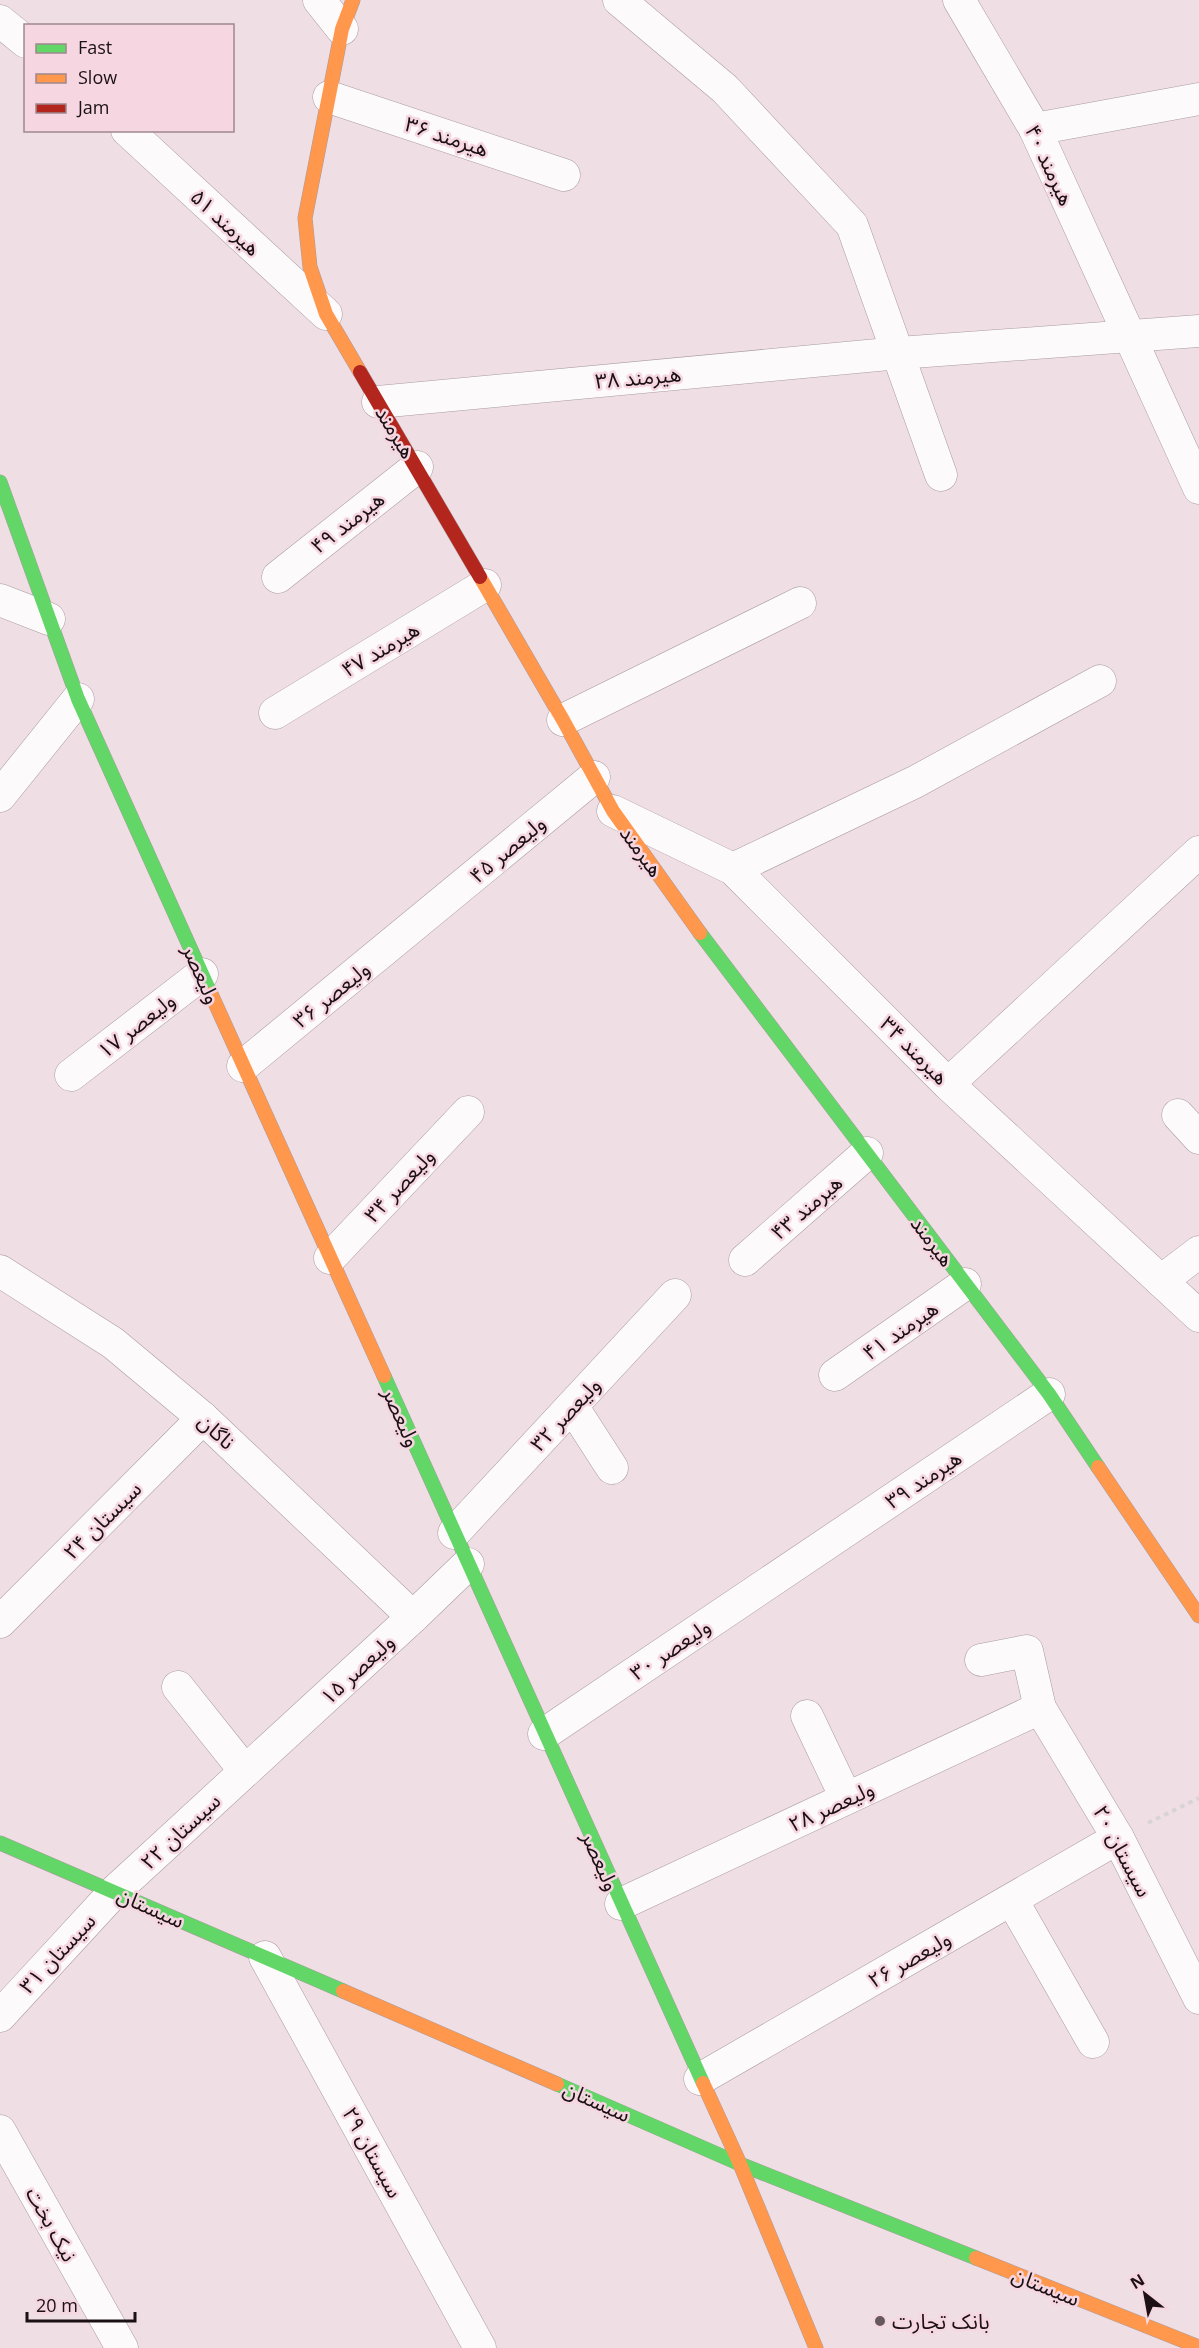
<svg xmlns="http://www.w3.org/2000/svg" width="1199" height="2348" viewBox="0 0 1199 2348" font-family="'Open Sans','Noto Sans Arabic',sans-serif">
<rect width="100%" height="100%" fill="#efdee4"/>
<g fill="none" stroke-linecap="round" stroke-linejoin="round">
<!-- street casing -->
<g stroke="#a99ca0" stroke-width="33">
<g id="street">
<path d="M319,0L342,29"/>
<path d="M619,0L725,89L852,225L941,475"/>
<path d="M959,0L1035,129L1199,488"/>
<path d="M0,21L26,42"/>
<path d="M329,97L564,175"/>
<path d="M1035,129L1199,99"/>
<path d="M127,130L326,314"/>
<path d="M378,402L899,353L1199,331"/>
<path d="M278,577L417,467"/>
<path d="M0,600L49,619"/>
<path d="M275,713L485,585"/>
<path d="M563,720L800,603"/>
<path d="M0,796L78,699"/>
<path d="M613,811L733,869L948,1084L1199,1316"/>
<path d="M733,869L915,782L1100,681"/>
<path d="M243,1066L594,777"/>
<path d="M71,1075L202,974"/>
<path d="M948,1084L1199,852"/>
<path d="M1178,1115L1199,1138"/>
<path d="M330,1258L468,1112"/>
<path d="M745,1260L867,1153"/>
<path d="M0,1271L113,1343L203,1418L413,1617"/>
<path d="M1161,1281L1199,1252"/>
<path d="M835,1375L965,1284"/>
<path d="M572,1406L612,1468"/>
<path d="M454,1533L675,1295"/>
<path d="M0,1622L203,1418"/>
<path d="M981,1660L1027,1651L1040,1708L1118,1838L1199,1998"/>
<path d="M178,1687L245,1771"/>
<path d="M807,1716L846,1798"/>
<path d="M544,1734L1049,1394"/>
<path d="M1012,1900L1093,2042"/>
<path d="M621,1904L1040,1708"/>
<path d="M265,1957L480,2348"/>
<path d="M0,2016L115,1891L413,1617L468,1564"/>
<path d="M700,2079L1118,1838"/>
<path d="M0,2131L122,2348"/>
</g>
</g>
<!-- fast casing -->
<g stroke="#a99ca0" stroke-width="15">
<g id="fast">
<path d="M0,482L78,699L211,994"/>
<path d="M700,933L1049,1394L1098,1467"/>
<path d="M384,1376L703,2083"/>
<path d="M0,1843L343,1991"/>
<path d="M557,2084L740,2164L976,2258"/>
</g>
</g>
<!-- slow casing -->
<g stroke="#a99ca0" stroke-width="15">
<g id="slow">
<path d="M353,0L342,29L305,218L310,267L326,314L360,372"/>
<path d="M480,577L563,720L613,811L700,933"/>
<path d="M211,994L384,1376"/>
<path d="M1098,1467L1199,1616"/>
<path d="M343,1991L557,2084"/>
<path d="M703,2083L740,2164L816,2348"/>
<path d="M976,2258L1199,2347"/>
</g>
</g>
<!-- jam casing -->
<g stroke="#a99ca0" stroke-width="15">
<path id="jam" d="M360,372L480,577"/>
</g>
<!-- path -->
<path stroke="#d8d4d5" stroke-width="4" stroke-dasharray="4.5 4.5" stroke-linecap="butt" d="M1148,1823L1199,1798"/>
<!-- street -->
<use href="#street" stroke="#fdfafb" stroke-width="32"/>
<!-- fast -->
<use href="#fast" stroke="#63d668" stroke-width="14"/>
<!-- slow -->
<use href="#slow" stroke="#ff974d" stroke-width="14"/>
<!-- jam -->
<use href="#jam" stroke="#b3261e" stroke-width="14"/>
</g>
<!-- markers -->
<circle fill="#65595d" stroke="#f6d7e1" stroke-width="2" cx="880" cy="2321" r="6"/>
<g text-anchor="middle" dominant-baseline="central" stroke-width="5" stroke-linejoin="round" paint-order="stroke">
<!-- street labels -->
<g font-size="21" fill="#1b1115" stroke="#f6d7e1">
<text transform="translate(447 136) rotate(18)">هیرمند ۳۶</text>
<text transform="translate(1050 165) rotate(65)">هیرمند ۴۰</text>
<text transform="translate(226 222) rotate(43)">هیرمند ۵۱</text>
<text transform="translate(638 377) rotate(-5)">هیرمند ۳۸</text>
<text transform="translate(396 432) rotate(59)">هیرمند</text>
<text transform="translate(347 522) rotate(-38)">هیرمند ۴۹</text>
<text transform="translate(380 649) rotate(-31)">هیرمند ۴۷</text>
<text transform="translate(507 849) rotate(-40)">ولیعصر ۴۵</text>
<text transform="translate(642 851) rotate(54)">هیرمند</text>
<text transform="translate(202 974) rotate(66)">ولیعصر</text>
<text transform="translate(331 994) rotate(-39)">ولیعصر ۳۶</text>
<text transform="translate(136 1025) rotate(-38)">ولیعصر ۱۷</text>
<text transform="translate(915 1050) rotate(45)">هیرمند ۳۴</text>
<text transform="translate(399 1185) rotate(-47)">ولیعصر ۳۴</text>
<text transform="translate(806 1207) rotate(-41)">هیرمند ۴۳</text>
<text transform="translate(933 1241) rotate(53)">هیرمند</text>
<text transform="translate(900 1330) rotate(-35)">هیرمند ۴۱</text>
<text transform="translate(565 1414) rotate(-47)">ولیعصر ۳۲</text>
<text transform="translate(402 1417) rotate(66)">ولیعصر</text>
<text transform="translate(217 1431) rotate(43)">ناگان</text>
<text transform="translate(923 1479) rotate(-34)">هیرمند ۳۹</text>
<text transform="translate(102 1520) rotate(-45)">سیستان ۲۴</text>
<text transform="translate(670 1649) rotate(-34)">ولیعصر ۳۰</text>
<text transform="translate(357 1669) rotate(-43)">ولیعصر ۱۵</text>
<text transform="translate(831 1806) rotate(-25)">ولیعصر ۲۸</text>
<text transform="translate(180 1831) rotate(-43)">سیستان ۲۲</text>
<text transform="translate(1123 1851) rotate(62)">سیستان ۲۰</text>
<text transform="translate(601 1861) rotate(66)">ولیعصر</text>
<text transform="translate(151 1907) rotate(24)">سیستان</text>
<text transform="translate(57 1953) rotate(-47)">سیستان ۳۱</text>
<text transform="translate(909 1959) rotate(-30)">ولیعصر ۲۶</text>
<text transform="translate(597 2101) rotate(24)">سیستان</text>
<text transform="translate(373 2152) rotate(61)">سیستان ۲۹</text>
<text transform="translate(52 2224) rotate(61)">نیک بخت</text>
<text transform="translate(1046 2286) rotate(22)">سیستان</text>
</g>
<!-- poi labels -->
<g font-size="21" fill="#1b1115" stroke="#f6d7e1" text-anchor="start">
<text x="892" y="2321">بانک تجارت</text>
</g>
</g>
<!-- legend -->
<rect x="24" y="24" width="210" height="108" fill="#f6d7e1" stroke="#9e888f" stroke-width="1.5"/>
<rect x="36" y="44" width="30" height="9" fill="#63d668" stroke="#9e888f" stroke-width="1.5"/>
<text x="78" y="54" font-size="18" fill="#1b1115">Fast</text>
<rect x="36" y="74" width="30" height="9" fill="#ff974d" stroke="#9e888f" stroke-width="1.5"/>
<text x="78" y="84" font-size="18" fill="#1b1115">Slow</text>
<rect x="36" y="104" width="30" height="9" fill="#b3261e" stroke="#9e888f" stroke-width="1.5"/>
<text x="78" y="114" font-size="18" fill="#1b1115">Jam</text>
<!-- north arrow -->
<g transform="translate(1145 2294) rotate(329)" stroke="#f6d7e1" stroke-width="4.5" paint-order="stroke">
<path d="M0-4.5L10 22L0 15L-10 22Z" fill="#1b1115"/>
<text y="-9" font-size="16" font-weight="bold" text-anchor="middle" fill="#1b1115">N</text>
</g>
<!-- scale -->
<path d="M27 2312v9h108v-9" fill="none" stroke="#1b1115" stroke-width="3"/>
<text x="36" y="2312" font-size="18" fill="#1b1115" stroke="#f6d7e1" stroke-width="4.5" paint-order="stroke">20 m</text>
</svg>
